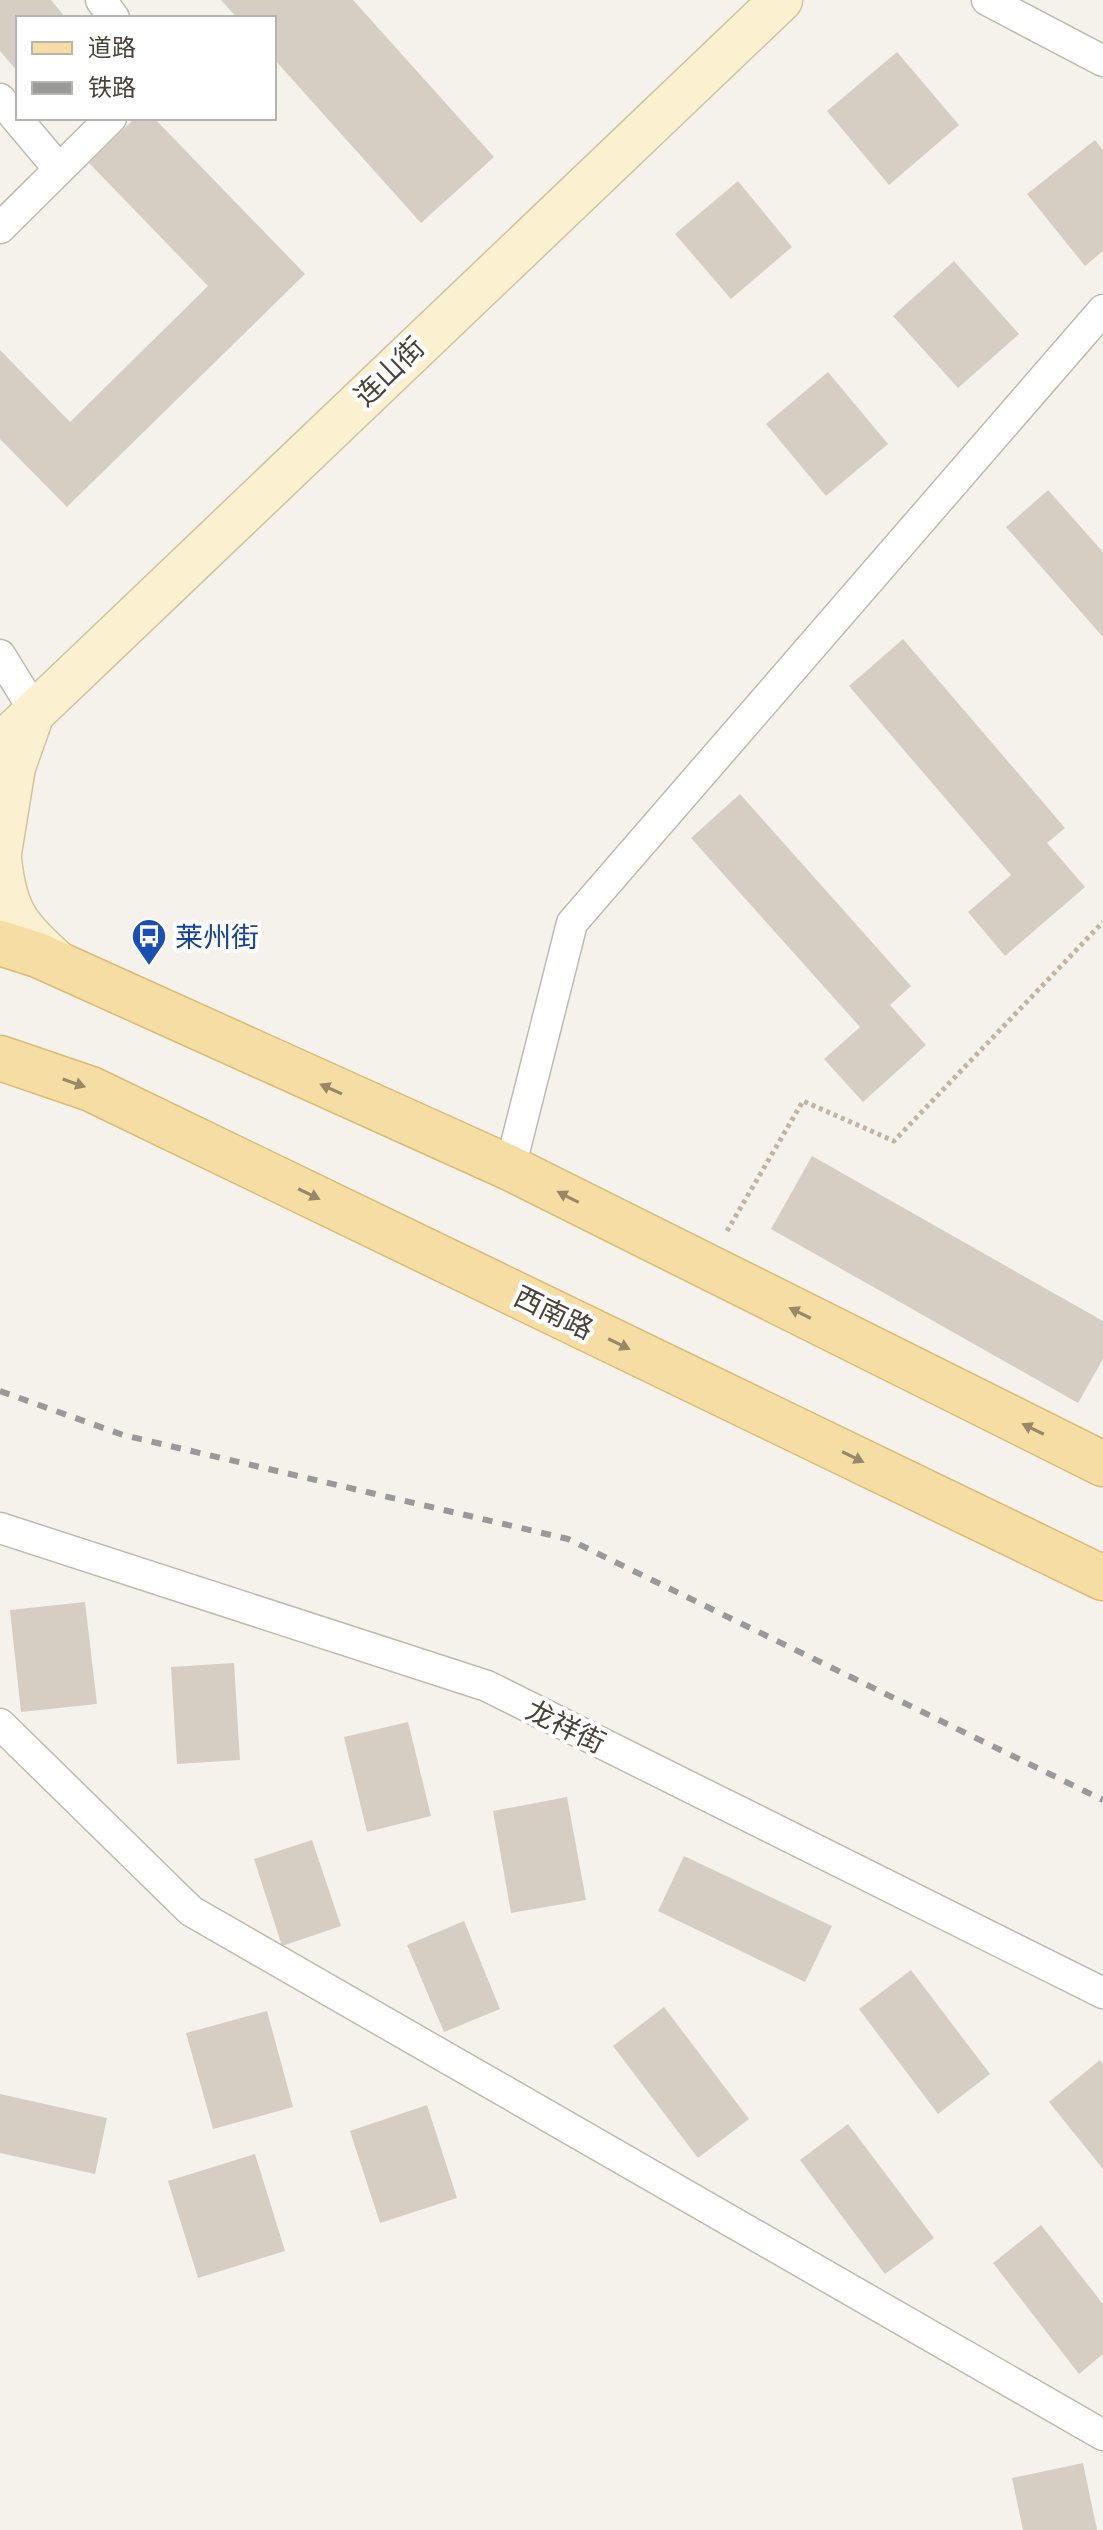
<svg xmlns="http://www.w3.org/2000/svg" width="1103" height="2530" viewBox="0 0 1103 2530" font-family="'PT Sans','Noto Sans SC',sans-serif">
<rect width="100%" height="100%" fill="#f5f2ec"/>
<!-- building -->
<g fill="#d6cec2">
<path d="M0,0H51L66,18H18V72L0,51Z"/>
<path d="M221,0H353L494,157L421,223L274,59V18H237Z"/>
<path d="M897,52L959,125L889,185L827,111Z"/>
<path d="M135,118H154L305,274L67,507L0,439V350L70,422L208,286L89,163Z"/>
<path d="M1095,140L1103,150V251L1085,266L1027,194Z"/>
<path d="M738,181L792,247L731,299L675,234Z"/>
<path d="M954,261L1019,334L958,388L893,316Z"/>
<path d="M828,372L888,444L826,496L766,424Z"/>
<path d="M1048,490L1103,552V637L1006,527Z"/>
<path d="M903,639L1065,828L1047,843L1085,887L1005,956L968,912L1011,875L849,686Z"/>
<path d="M740,794L911,986L890,1005L926,1045L863,1102L824,1059L860,1027L691,838Z"/>
<path d="M812,1156L1103,1321V1359L1078,1403L771,1229Z"/>
<path d="M85,1602L97,1704L21,1712L10,1610Z"/>
<path d="M234,1663L240,1760L177,1764L171,1667Z"/>
<path d="M408,1722L431,1816L367,1832L344,1737Z"/>
<path d="M567,1797L586,1900L511,1913L493,1811Z"/>
<path d="M312,1840L341,1926L282,1946L254,1859Z"/>
<path d="M684,1856L832,1926L805,1982L658,1911Z"/>
<path d="M464,1921L500,2009L444,2032L407,1945Z"/>
<path d="M911,1970L990,2074L938,2114L859,2009Z"/>
<path d="M664,2007L749,2119L698,2158L613,2046Z"/>
<path d="M267,2011L293,2107L213,2129L186,2033Z"/>
<path d="M1100,2060L1103,2064V2169L1049,2102Z"/>
<path d="M0,2094L107,2118L95,2174L0,2153Z"/>
<path d="M427,2105L457,2198L380,2223L350,2131Z"/>
<path d="M848,2124L934,2238L885,2274L800,2160Z"/>
<path d="M255,2154L285,2251L198,2278L168,2181Z"/>
<path d="M1041,2225L1103,2304V2354L1079,2374L993,2263Z"/>
<path d="M1083,2463L1097,2530H1023L1012,2478Z"/>
</g>
<g fill="none" stroke-linecap="round" stroke-linejoin="round">
<!-- street casing -->
<g stroke="#c0b9af" stroke-width="33">
<g id="street">
<path d="M101,0L114,18"/>
<path d="M987,0L1103,61"/>
<path d="M0,99L59,169"/>
<path d="M0,228L111,118"/>
<path d="M0,655L34,710"/>
<path d="M510,1168L572,923L1103,310"/>
<path d="M0,1528L487,1686L1103,1993"/>
<path d="M0,1724L191,1911L1103,2435"/>
</g>
</g>
<!-- secondary casing -->
<g stroke="#d0c39f" stroke-width="45">
<g id="secondary">
<path d="M0,745L781,0"/>
<path d="M0,853L14,767L31,719"/>
<path d="M0,859C6,916 19,927 60,965"/>
</g>
</g>
<!-- primary casing -->
<g stroke="#dbba74" stroke-width="47">
<g id="primary">
<path d="M0,943L38,955L510,1168L1103,1464"/>
<path d="M0,1058L91,1089L1103,1578"/>
</g>
</g>
<!-- path -->
<path stroke="#c0b5a1" stroke-width="5" stroke-dasharray="4 4" stroke-linecap="butt" d="M727,1231L803,1101L894,1141L1103,922"/>
<!-- street -->
<use href="#street" stroke="#fff" stroke-width="30"/>
<!-- secondary -->
<use href="#secondary" stroke="#fbf0d0" stroke-width="42"/>
<!-- primary -->
<use href="#primary" stroke="#f6dda3" stroke-width="44"/>
<!-- rail -->
<path stroke="#999" stroke-width="6" stroke-dasharray="10 10" stroke-linecap="butt" d="M0,1391L123,1435L568,1539L1103,1800"/>
</g>
<!-- one-way arrows -->
<defs><path id="oneway-solid" d="M-6-.8H1V-3.2L6.5 0L1 3.2V.8H-6Z" transform="scale(2)"/></defs>
<g fill="#978869">
<use href="#oneway-solid" transform="translate(74 1083) rotate(19)"/>
<use href="#oneway-solid" transform="translate(331 1089) rotate(-156)"/>
<use href="#oneway-solid" transform="translate(309 1194) rotate(26)"/>
<use href="#oneway-solid" transform="translate(568 1197) rotate(-153)"/>
<use href="#oneway-solid" transform="translate(800 1313) rotate(-154)"/>
<use href="#oneway-solid" transform="translate(619 1344) rotate(26)"/>
<use href="#oneway-solid" transform="translate(1033 1429) rotate(-154)"/>
<use href="#oneway-solid" transform="translate(853 1457) rotate(26)"/>
</g>
<!-- icons -->
<defs>
<g id="bus-pin" transform="scale(1.8)"><path d="M0 17L-7.5 6A9.5 9.5 0 1 1 7.5 6Z" fill="#1a4fb4" stroke="#fff"/><path d="M-5-6H5V4H4V6H2V4H-2V6H-4V4H-5ZM-3.5-4V0h7V-4ZM-3.5 1.2v1.5H-2V1.2ZM2 1.2v1.5H3.5V1.2Z" fill="#fff"/></g>
</defs>
<g fill-rule="evenodd">
<use href="#bus-pin" x="149" y="936"/>
</g>
<g text-anchor="middle" dominant-baseline="central" stroke-width="8" stroke-linejoin="round" paint-order="stroke">
<!-- street labels -->
<g font-size="28" fill="#49433a" stroke="#fff">
<text transform="translate(389 371) rotate(-44)">连山街</text>
<text transform="translate(554 1312) rotate(26)">西南路</text>
<text transform="translate(566 1726) rotate(26)">龙祥街</text>
</g>
<!-- transit labels -->
<g font-size="28" fill="#164399" stroke="#fff" text-anchor="start">
<text x="175" y="936">莱州街</text>
</g>
</g>
<!-- legend -->
<rect x="16" y="16" width="260" height="104" fill="#ffffff" stroke="#b6b4b0" stroke-width="2"/>
<rect x="32" y="42" width="40" height="12" fill="#f6dda3" stroke="#b6b4b0" stroke-width="2"/>
<text x="88" y="56" font-size="24" fill="#49433a">道路</text>
<rect x="32" y="82" width="40" height="12" fill="#999999" stroke="#b6b4b0" stroke-width="2"/>
<text x="88" y="96" font-size="24" fill="#49433a">铁路</text>
</svg>
